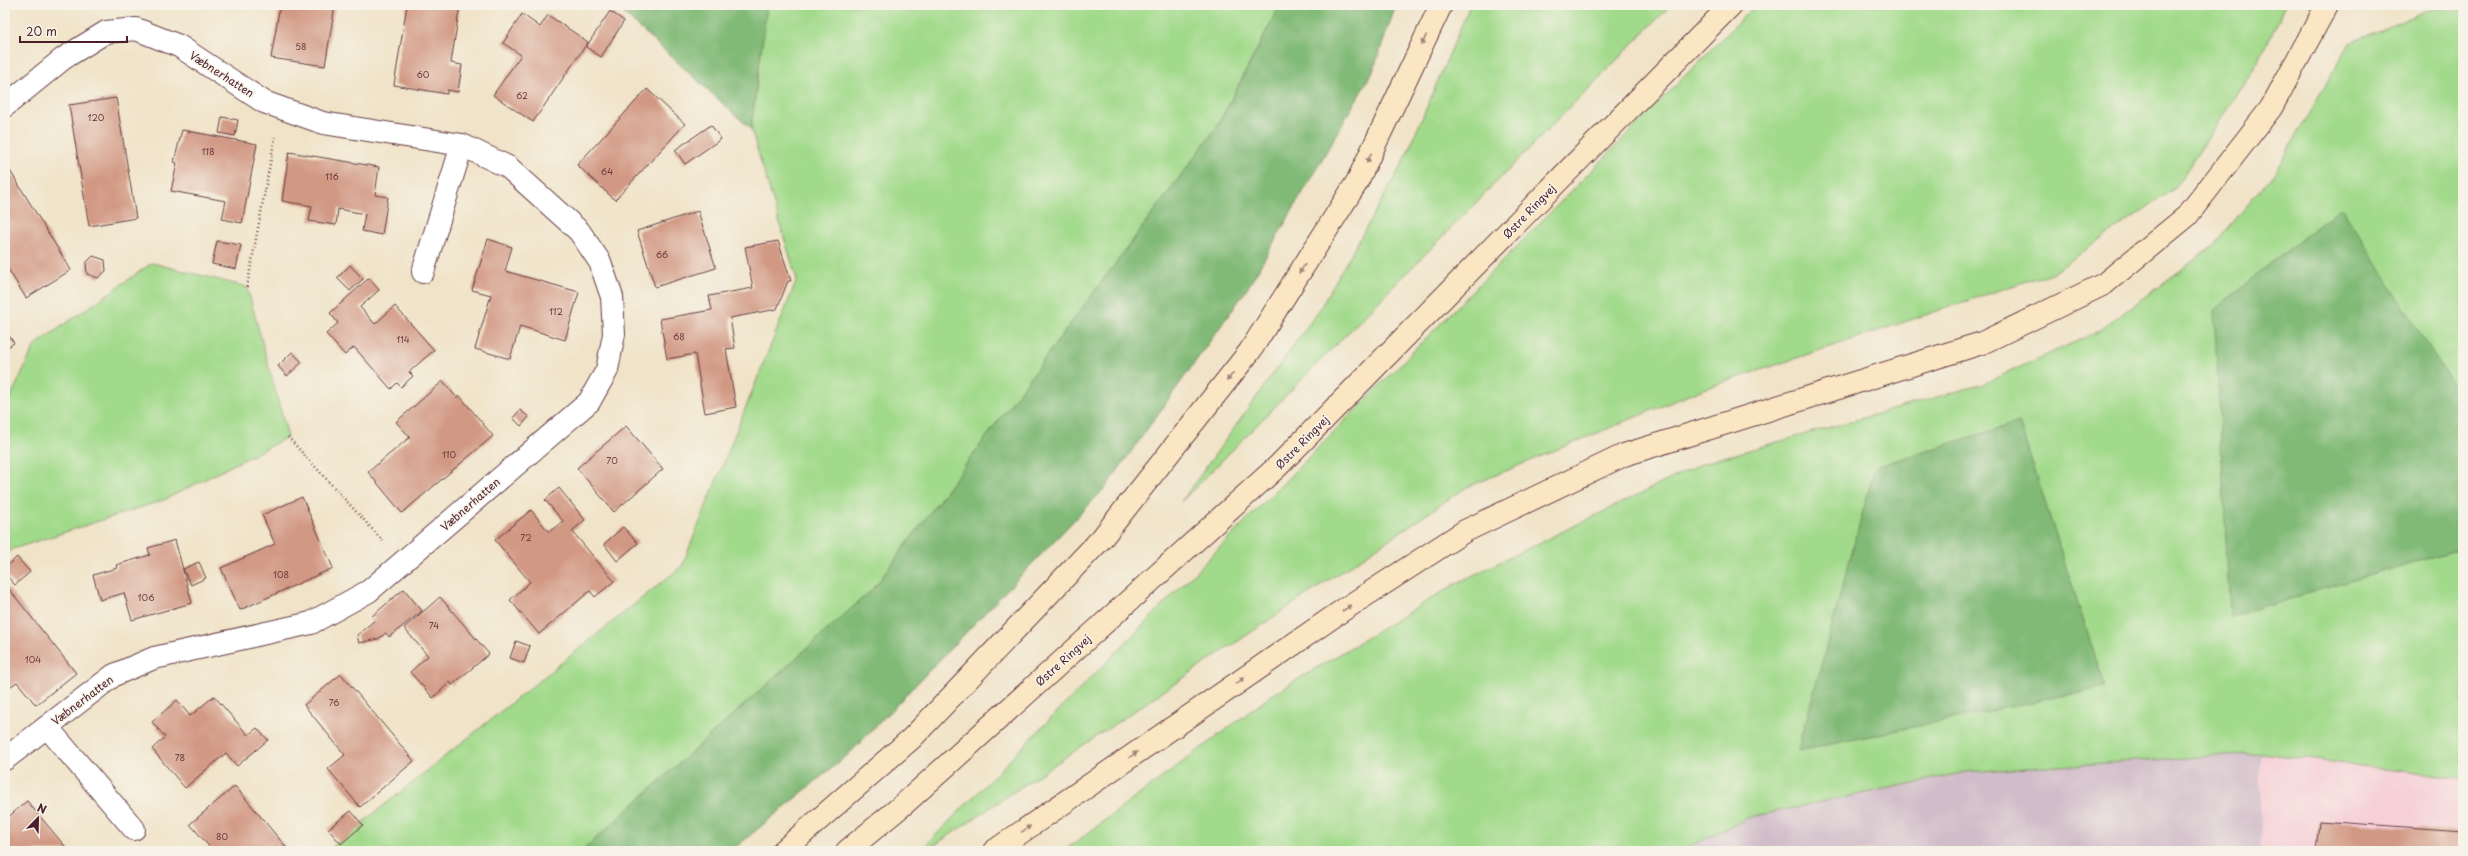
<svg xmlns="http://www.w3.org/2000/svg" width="2468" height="856" viewBox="0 0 2468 856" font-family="'Playpen Sans',sans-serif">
<rect width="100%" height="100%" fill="#f7f3e8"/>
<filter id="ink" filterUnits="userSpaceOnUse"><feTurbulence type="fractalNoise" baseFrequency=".025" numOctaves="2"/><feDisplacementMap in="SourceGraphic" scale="8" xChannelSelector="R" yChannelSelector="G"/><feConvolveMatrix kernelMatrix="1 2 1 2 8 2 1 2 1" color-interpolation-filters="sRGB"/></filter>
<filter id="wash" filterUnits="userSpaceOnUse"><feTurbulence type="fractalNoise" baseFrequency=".012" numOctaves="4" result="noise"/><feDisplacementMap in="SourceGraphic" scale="16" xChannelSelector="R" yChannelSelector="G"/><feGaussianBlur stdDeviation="0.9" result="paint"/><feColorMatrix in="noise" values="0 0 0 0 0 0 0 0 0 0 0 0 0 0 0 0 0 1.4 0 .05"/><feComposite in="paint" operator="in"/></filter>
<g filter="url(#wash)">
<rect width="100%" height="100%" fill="#f0e3c8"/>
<!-- built -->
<path fill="#f6cfd7" d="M2261,753L2463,779V851H2261Z"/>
<!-- industrial -->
<path fill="#d1bdc9" d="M2261,753V851H1680L1750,817L1966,772Z"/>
<!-- green -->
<g fill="#a2da8b" stroke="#767c5b">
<path d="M767,5H1280L1217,127L874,588L582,851H327L682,566L797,280L751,129Z"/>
<path d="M1470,5H1671L1181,502L1319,310L1404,161Z"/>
<path d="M1755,5H2286L2258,62L2175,188L2054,272L1701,390L1467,487L926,851H920Z"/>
<path d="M2433,8L2463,9V779L2261,753L1966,772L1750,817L1680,851H1064L1272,695L1457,583L1703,463L1983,384L2099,331L2213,246L2276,171L2350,43Z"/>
<path d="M152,263L247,287L288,437L164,500L13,549L5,554V409L35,345Z"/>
</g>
<!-- forest -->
<g fill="#81ba77" stroke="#666c51">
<path d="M609,5H767L751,129L621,11Z"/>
<path d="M1280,5H1396L1373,71L1247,289L1106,487L850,753L731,851H582L874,588L1217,127Z"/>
<path d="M2341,207L2463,401V548L2230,616L2214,310Z"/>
<path d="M2019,422L2105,687L1798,751L1875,467Z"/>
</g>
<g id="blocks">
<!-- building -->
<g fill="#d19883">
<path d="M280,5H335L325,66L271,58Z"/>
<path d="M407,5H460L451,63L462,65L458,92L447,90V94L394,85Z"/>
<path d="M610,11L624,21L601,57L586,47Z"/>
<path d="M522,14L540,27L548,15L588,42L533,122L493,95L521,55L503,43Z"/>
<path d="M647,89L685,124L615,200L577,165Z"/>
<path d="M116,98L136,218L89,226L69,105Z"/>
<path d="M222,117L238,120L235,136L219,133Z"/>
<path d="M711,125L721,139L685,164L675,150Z"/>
<path d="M182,130L257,144L242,223L222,219L226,201L171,191L177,163L174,162Z"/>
<path d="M289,152L379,167L375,195L388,197L382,235L362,231L365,214L338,209L336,225L309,221L312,206L282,201Z"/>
<path d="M9,169L71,270L26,298L5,264V172Z"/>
<path d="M698,211L716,268L655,287L637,231Z"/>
<path d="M488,239L512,247L505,271L579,292L565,340L520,326L510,359L475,349L491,295L472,290Z"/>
<path d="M217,241L241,245L236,269L212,264Z"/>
<path d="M778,241L791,281H788L777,309L730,318L735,348L726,349L736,407L705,413L695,354L667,359L660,319L712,310L709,296L753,288L745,247Z"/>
<path d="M93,256L105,260L106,271L98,278L87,274L86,263Z"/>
<path d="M350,265L363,279L350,291L337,278Z"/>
<path d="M369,278L379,290L360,307L375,324L395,306L434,350L409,372L413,376L401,387L397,383L391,389L354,347L345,355L326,334L338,323L330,313Z"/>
<path d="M5,330L14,343L5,349Z"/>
<path d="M292,352L302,362L287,376L278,366Z"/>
<path d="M443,381L457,398L459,395L493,436L402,513L368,472L410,437L396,422Z"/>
<path d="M520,410L529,417L521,426L513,418Z"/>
<path d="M626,426L663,469L614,512L577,468Z"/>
<path d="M559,488L585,520L572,531L614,581L595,597L590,591L539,634L510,600L530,582L495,540L531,510L549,532L563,521L545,500Z"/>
<path d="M302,497L333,568L240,610L221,568L275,544L262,515Z"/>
<path d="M623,527L638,543L617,561L604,544Z"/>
<path d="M175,540L192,603L132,620L124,593L100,600L93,575L117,568L116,565L150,555L148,548Z"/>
<path d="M17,557L30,572L15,585L5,574V568Z"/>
<path d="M199,562L206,578L191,585L183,569Z"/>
<path d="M5,584L76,673L36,705L17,682L5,690Z"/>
<path d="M404,589L422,611L389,637L386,633L378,639L359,643L357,635L375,620L372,616Z"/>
<path d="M440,597L489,654L452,685L450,682L433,698L410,672L428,656L404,628Z"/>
<path d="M516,641L530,646L524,663L510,658Z"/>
<path d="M341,674L414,761L360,807L328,769L345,755L304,705Z"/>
<path d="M214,696L248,735L257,728L268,740L237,766L226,753L185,788L152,749L165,737L152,722L177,700L190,716Z"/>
<path d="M235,786L286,847L281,851H213L190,824Z"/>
<path d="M27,801L69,851H5V820Z"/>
<path d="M351,811L363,825L341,844L328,829Z"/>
<path d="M2319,821L2463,831V851H2316Z"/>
</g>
</g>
</g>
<g filter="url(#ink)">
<use href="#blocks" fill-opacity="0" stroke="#633c43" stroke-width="1"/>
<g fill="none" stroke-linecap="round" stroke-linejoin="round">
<!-- street casing -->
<g stroke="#633c43" stroke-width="24">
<g id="street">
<path d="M5,106L64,58L106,32L136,29L179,46L264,102L323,123L462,145L508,167L579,231L600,262L612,297L614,334L607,370L589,402L369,591L311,623L154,658L114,675L5,759"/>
<path d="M423,272L462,145"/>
<path d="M47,727L134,829"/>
</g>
</g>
<!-- secondary casing -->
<g stroke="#633c43" stroke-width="24">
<g id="secondary">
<path d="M783,851L912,738L1102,538L1250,351L1357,182L1441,5"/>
<path d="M847,851L904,804L1278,466L1731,5"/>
<path d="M994,851L1343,610L1465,531L1624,455L1982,343L2104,284L2187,216L2271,108L2327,5"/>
</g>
</g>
<!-- path -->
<g stroke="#633c43" stroke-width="2.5" stroke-dasharray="1 3" stroke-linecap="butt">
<path d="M247,287L275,137"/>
<path d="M288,437L383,541"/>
</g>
<!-- street -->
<use href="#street" stroke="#fff" stroke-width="22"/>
<!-- secondary -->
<use href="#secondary" stroke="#fbe6c4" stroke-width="22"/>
</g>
<!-- one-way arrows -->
<defs><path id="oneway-solid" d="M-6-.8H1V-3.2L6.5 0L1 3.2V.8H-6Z"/></defs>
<g fill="#a28278">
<use href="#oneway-solid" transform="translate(1424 40) rotate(115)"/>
<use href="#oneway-solid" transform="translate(1369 158) rotate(115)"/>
<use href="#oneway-solid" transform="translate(1302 269) rotate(122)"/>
<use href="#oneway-solid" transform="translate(1230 377) rotate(128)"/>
<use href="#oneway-solid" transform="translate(1347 608) rotate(-33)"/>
<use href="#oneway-solid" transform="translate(1240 681) rotate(-35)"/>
<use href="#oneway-solid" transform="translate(1133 755) rotate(-35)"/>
<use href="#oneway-solid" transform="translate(1026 829) rotate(-35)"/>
</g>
</g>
<g text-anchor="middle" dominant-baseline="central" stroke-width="3" stroke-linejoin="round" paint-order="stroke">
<!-- number labels -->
<g font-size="9" fill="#6c3d41">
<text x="301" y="46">58</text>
<text x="423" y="74">60</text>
<text x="522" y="95">62</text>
<text x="96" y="117">120</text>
<text x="208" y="151">118</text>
<text x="607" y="171">64</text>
<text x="332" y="176">116</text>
<text x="662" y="254">66</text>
<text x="556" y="311">112</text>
<text x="679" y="336">68</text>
<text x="403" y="339">114</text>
<text x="449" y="454">110</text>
<text x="612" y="460">70</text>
<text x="526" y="537">72</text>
<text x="281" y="574">108</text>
<text x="146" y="597">106</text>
<text x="434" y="625">74</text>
<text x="33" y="659">104</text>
<text x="334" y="702">76</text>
<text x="180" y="757">78</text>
<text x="222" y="836">80</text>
</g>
<!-- street labels -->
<g font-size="11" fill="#4a1f2b" stroke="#f7f3e8">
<text transform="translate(222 74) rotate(33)">Væbnerhatten</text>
<text transform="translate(1529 211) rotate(-46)">Østre Ringvej</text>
<text transform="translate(1302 442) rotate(-45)">Østre Ringvej</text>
<text transform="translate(470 504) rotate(-41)">Væbnerhatten</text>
<text transform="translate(1063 660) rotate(-42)">Østre Ringvej</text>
<text transform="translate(82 700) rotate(-37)">Væbnerhatten</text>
</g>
</g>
<!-- margin -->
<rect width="2468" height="856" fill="none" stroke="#f7f3e8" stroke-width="20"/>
<!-- north arrow -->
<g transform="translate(38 818) rotate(23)" stroke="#f7f3e8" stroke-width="3" paint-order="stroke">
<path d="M0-3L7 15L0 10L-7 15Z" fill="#4a1f2b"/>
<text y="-6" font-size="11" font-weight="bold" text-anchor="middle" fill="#4a1f2b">N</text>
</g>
<!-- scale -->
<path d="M20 36v6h107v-6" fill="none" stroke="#4a1f2b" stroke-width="2"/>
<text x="26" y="36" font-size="12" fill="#4a1f2b" stroke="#f7f3e8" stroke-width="3" paint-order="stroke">20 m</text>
</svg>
